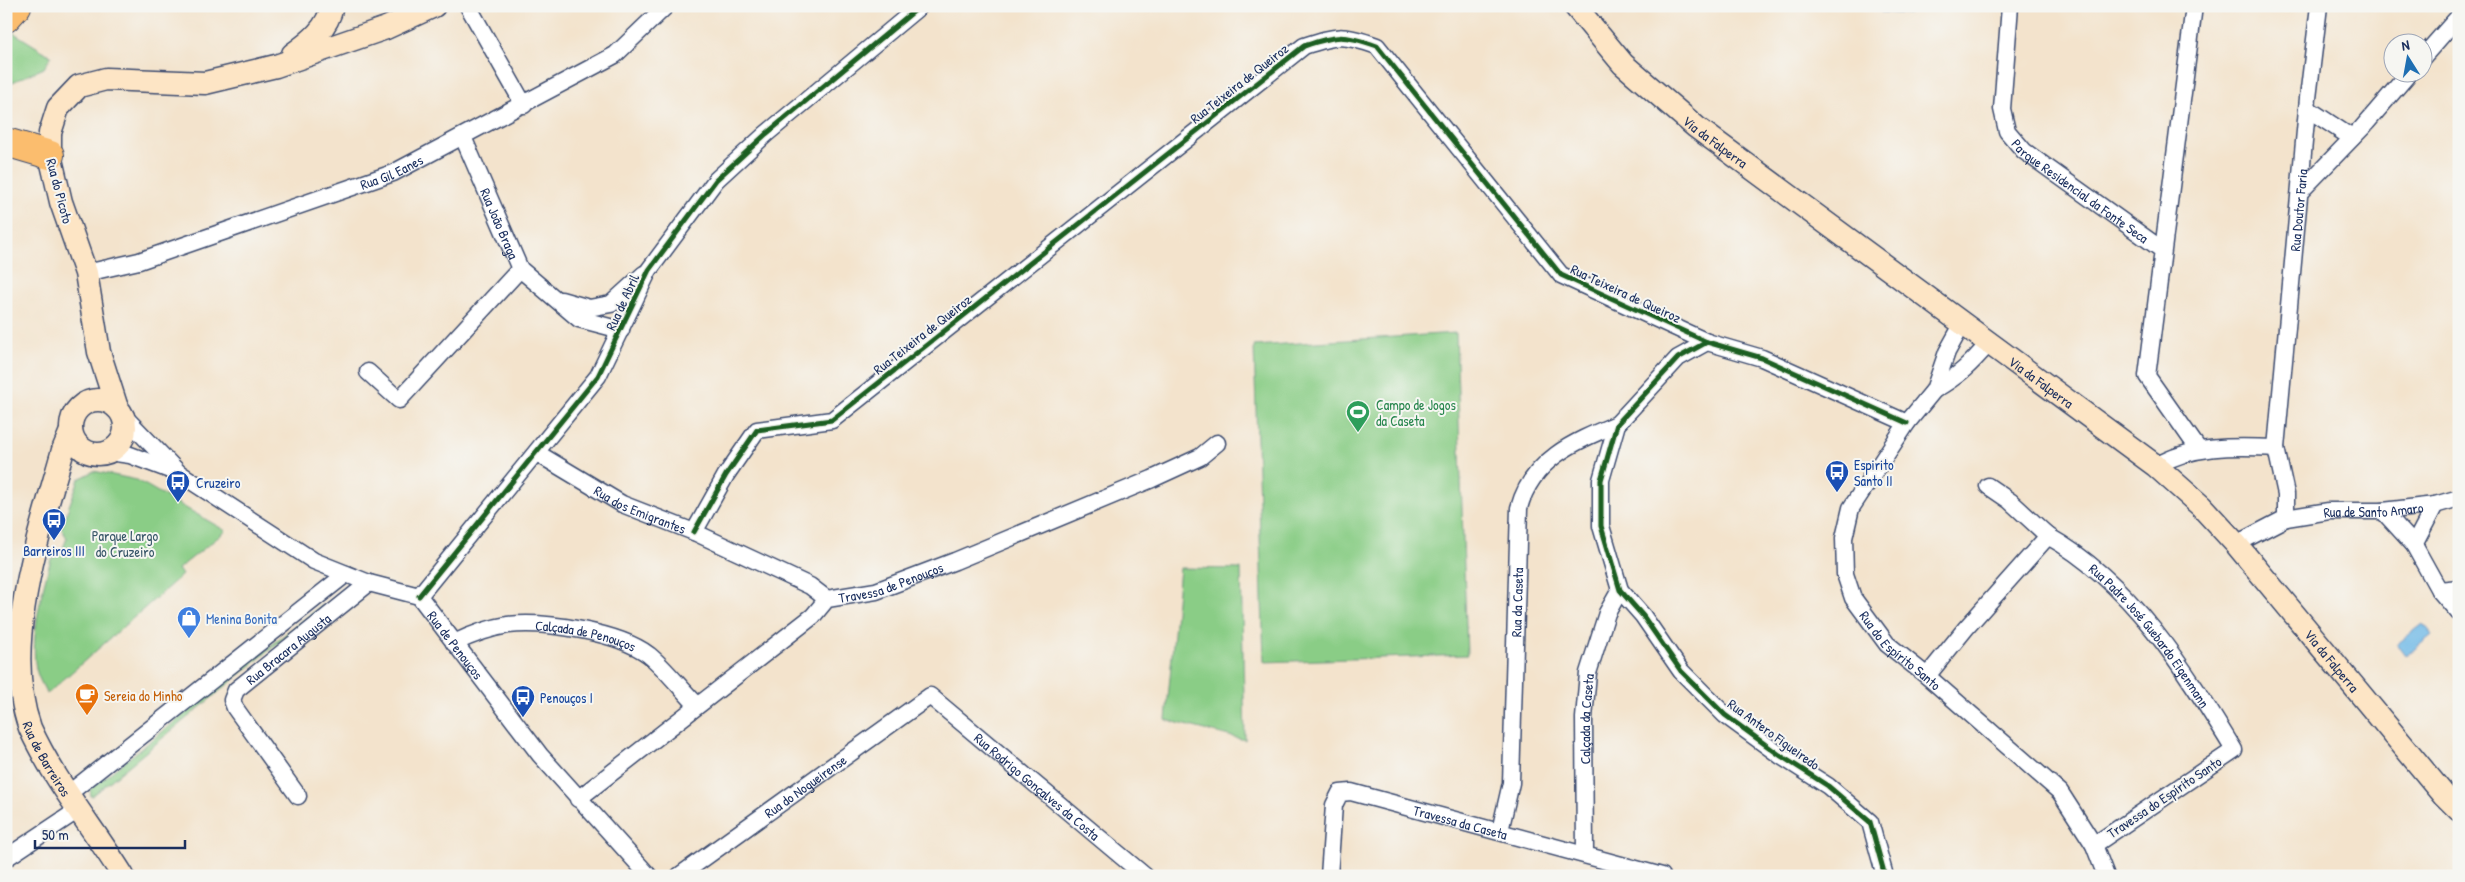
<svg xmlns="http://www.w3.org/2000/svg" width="2465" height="882" viewBox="0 0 2465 882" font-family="'Patrick Hand',sans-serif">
<rect width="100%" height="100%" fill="#f6f6f2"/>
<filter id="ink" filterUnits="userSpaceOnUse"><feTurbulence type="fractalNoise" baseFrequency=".02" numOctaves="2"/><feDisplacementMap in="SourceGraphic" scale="10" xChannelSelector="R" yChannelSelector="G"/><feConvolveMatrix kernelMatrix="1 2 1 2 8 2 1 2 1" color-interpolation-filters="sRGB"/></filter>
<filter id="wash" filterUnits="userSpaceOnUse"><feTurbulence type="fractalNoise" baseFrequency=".0096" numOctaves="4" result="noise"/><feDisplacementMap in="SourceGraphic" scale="20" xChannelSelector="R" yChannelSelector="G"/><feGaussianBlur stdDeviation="1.12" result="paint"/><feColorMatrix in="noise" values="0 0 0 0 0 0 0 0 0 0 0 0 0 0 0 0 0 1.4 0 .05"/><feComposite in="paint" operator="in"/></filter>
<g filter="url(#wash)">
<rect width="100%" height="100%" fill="#f3e3cc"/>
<!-- green -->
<g fill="#8acd86" stroke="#527e72">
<path d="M11,31L51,56L44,68L6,85V37Z"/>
<path d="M1456,333L1467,655L1264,662L1254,346Z"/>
<path d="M94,471L137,480L226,531L178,569L182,575L47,694C43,686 38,678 36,669C30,637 42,590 51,559L61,553L67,538L61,528L79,479Z"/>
<path d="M1180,568L1241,569L1245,740L1166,720Z"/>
<path d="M322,605L323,606L91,797L90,789Z"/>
</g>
<!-- water -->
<g fill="#6db8e6" stroke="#4474a2">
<path d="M1881,6H1909V14L1881,12Z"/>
<path d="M2423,624L2432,635L2406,656L2397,644Z"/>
</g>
</g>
<g filter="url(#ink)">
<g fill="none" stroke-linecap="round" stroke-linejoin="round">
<!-- street casing -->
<g stroke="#3b4a6e" stroke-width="19">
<g id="street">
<path d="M468,6L524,105"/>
<path id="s1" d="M2010,6L2002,109L2007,131L2024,151L2161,249"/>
<path d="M2194,6L2147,376L2199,450"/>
<path d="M2422,58L2459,16"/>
<path d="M2308,109L2352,138"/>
<path id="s2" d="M463,137L520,269L579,319L621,330"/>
<path d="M2301,191L2362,128L2410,72"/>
<path id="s3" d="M86,273L139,261L393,173L615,55L666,6"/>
<path d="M561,300L589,308L611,304L644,274"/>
<path id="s4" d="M1963,323L1947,352L1934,390L1907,423L1851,508L1844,538L1845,574L1853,598L1887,644L1927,676L2060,792L2094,845L2106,876"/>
<path d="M368,372L399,400L520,269"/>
<path d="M1934,390C1959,376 1971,364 1989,343"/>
<path id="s5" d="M120,412L179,473L314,561L369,583L419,596L540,755L649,876"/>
<path d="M109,452L130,455L170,470"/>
<path id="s6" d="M537,453L622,504L694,532L810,586L827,599"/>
<path id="s7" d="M2156,466C2192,445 2234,446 2276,448L2308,98L2319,6"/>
<path d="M1988,486L2010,501L2048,536"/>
<path d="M2435,505L2414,545L2439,590L2459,613"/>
<path d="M2383,511L2414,545"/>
<path id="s8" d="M2286,518L2329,511H2383L2435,505L2459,498"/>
<path d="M694,532L726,475L757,430L832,420L1304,46C1338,35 1342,34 1377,46L1561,275L1707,342"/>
<path d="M2236,544L2286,518V494L2276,448"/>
<path d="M2439,590L2459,588"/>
<path d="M419,596L598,376L649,270L716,180L766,134L920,6"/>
<path id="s9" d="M454,643C471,635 489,628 508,625C545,621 619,632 649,655C666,669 681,689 697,705"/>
<path id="s10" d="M1927,676L1966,628L2048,536C2132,583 2185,670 2234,750L2094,845"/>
<path d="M68,794L346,574"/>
<path id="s11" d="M298,796L235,708L232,700L236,690L369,583"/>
<path id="s12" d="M578,799L813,616L827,599L876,591L955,561L1152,479L1200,457L1217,443"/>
<path id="s13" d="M1500,831L1511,783L1519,508C1532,459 1574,442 1617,424"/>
<path id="s14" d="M1585,854L1584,718L1588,673L1607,613L1620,590"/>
<path d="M6,858L78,810"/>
<path id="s15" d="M679,876L930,696L1145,876"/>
<path id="s16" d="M1329,876L1334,805L1340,793L1351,792L1662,876"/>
<path d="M1885,876L1870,822L1828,786L1781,756L1725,715L1681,671L1643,616L1620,590L1601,526V480L1617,424L1678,358L1707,342L1762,358L1907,423"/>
</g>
</g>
<!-- secondary casing -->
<g stroke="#3b4a6e" stroke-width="25">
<g id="secondary">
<path id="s17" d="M1575,6L1623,64L1696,127L2156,466L2201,506L2236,544L2444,795L2459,810"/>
<path d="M293,54C310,42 328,28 332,6"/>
<circle cx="98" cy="427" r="27"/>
<path d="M117,408L99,352L86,273L61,202L50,155V133L58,108L79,86L106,79L205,83L276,66L386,28L434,6"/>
<path id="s18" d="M71,431L63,450C40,533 0,644 30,728C54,781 92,826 123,876"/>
</g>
</g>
<!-- highway casing -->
<g stroke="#3b4a6e" stroke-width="30">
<g id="highway">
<path d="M6,18L17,6"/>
<path d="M6,142L50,155"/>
</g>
</g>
<!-- street -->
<use href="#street" stroke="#fff" stroke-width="16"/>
<!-- secondary -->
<use href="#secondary" stroke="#fde5c5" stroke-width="22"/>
<!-- highway -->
<use href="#highway" stroke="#fbbd6e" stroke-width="28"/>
<!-- cycleway casing -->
<g stroke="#f6f6f2" stroke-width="8">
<g id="cycleway">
<path d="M694,532L726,475L757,430L832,420L1304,46C1338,35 1342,34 1377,46L1561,275L1707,342"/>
<path d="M419,596L598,376L649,270L716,180L766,134L920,6"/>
<path d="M1885,876L1870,822L1828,786L1781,756L1725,715L1681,671L1643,616L1620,590L1601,526V480L1617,424L1678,358L1707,342L1762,358L1907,423"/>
</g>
</g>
<!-- cycleway -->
<use href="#cycleway" stroke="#1b5e20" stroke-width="5"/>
</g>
</g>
<!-- icons -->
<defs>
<g id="stadium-pin" transform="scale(1.25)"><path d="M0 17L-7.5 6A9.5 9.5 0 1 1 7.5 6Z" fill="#2e9e5b" stroke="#f6f6f2"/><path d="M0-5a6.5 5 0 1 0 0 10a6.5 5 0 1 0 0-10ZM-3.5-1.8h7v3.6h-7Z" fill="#fff"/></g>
<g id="bus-pin" transform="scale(1.25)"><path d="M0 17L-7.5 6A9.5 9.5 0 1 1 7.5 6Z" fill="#1a4fb4" stroke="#f6f6f2"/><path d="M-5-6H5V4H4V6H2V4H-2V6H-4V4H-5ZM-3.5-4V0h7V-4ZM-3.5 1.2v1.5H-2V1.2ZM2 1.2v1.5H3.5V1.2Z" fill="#fff"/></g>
<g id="shop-pin" transform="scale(1.25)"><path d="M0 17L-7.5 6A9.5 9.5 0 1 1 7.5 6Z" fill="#3f7fe0" stroke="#f6f6f2"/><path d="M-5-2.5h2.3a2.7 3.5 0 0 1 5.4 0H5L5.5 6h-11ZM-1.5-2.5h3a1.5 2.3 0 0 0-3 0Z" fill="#fff"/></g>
<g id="cafe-pin" transform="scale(1.25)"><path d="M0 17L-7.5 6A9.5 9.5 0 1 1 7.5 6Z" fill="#e8710a" stroke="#f6f6f2"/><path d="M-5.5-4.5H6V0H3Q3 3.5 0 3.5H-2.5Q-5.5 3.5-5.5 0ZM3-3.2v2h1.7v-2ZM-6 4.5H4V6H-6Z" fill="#fff"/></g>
</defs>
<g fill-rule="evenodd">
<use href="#stadium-pin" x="1358" y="412"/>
<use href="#bus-pin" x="1837" y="472"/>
<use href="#bus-pin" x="178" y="482"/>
<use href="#bus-pin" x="54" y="520"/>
<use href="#shop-pin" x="189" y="618"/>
<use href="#cafe-pin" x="87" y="695"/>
<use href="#bus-pin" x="523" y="697"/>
</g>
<g text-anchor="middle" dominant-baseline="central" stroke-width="4" stroke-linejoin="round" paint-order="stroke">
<!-- street labels -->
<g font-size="14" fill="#1b2f5e" stroke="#f6f6f2">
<text transform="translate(1239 83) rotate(-38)">Rua Teixeira de Queiroz</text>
<text stroke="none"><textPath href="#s17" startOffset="196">Via da Falperra</textPath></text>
<text stroke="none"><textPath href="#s3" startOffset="322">Rua Gil Eanes</textPath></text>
<text stroke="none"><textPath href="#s1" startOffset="221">Parque Residencial da Fonte Seca</textPath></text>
<text transform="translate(60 191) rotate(75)">Rua do Picoto</text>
<text stroke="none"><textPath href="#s7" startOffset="362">Rua Doutor Faria</textPath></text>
<text stroke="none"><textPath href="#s2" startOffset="94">Rua João Braga</textPath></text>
<text transform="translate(1626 293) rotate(25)">Rua Teixeira de Queiroz</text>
<text transform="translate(622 302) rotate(-65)">Rua de Abril</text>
<text transform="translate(922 334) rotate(-38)">Rua Teixeira de Queiroz</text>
<text stroke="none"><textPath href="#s17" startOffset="601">Via da Falperra</textPath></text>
<text stroke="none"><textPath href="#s6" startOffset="118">Rua dos Emigrantes</textPath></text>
<text stroke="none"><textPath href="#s8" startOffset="88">Rua de Santo Amaro</textPath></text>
<text stroke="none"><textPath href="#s12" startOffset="386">Travessa de Penouços</textPath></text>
<text stroke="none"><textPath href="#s13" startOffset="230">Rua da Caseta</textPath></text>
<text stroke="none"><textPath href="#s10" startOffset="329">Rua Padre José Guebardo Eigenmann</textPath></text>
<text stroke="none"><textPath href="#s9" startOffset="136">Calçada de Penouços</textPath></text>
<text stroke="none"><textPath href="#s5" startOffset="418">Rua de Penouços</textPath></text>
<text stroke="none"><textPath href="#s11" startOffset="194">Rua Bracara Augusta</textPath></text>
<text stroke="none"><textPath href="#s4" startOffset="381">Rua do Espírito Santo</textPath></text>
<text stroke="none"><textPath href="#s17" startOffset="1006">Via da Falperra</textPath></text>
<text stroke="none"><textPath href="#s14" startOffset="135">Calçada da Caseta</textPath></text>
<text transform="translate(1774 734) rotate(36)">Rua Antero Figueiredo</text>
<text stroke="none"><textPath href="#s18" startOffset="340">Rua de Barreiros</textPath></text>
<text stroke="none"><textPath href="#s15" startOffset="155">Rua do Nogueirense</textPath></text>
<text stroke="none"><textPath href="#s15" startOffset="449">Rua Rodrigo Gonçalves da Costa</textPath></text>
<text transform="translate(2164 797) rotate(-34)">Travessa do Espírito Santo</text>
<text stroke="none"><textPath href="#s16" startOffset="209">Travessa da Caseta</textPath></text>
</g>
<!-- leisure labels -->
<g font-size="14" fill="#27864d" stroke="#f6f6f2" text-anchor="start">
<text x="1376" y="404">Campo de Jogos<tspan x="1376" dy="16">da Caseta</tspan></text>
</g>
<!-- transit labels -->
<g font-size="14" fill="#164399" stroke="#f6f6f2" text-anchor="start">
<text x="1854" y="464">Espirito<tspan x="1854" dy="16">Santo II</tspan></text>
<text x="196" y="482">Cruzeiro</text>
<text x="54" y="550" text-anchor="middle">Barreiros III</text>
<text x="540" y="697">Penouços I</text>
</g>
<!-- park labels -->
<g font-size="14" fill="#375668" stroke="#f6f6f2">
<text x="125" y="535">Parque Largo<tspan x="125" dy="16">do Cruzeiro</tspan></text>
</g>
<!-- shop labels -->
<g font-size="14" fill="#366cbe" stroke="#f6f6f2" text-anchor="start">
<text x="206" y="618">Menina Bonita</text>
</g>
<!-- food labels -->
<g font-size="14" fill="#c56008" stroke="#f6f6f2" text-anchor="start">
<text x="104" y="695">Sereia do Minho</text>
</g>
</g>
<!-- margin -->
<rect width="2465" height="882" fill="none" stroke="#f6f6f2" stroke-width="25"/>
<!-- north arrow -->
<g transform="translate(2408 58) rotate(349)"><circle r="24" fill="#f6f6f2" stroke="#9ea6b7"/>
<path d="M0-4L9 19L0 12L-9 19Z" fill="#1f6fb2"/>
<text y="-8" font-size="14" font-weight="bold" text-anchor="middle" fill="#1b2f5e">N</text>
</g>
<!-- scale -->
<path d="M35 840v8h150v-8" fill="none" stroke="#1b2f5e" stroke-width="2.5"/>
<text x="42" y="840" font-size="15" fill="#1b2f5e" stroke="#f6f6f2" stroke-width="4" paint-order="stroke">50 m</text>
</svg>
